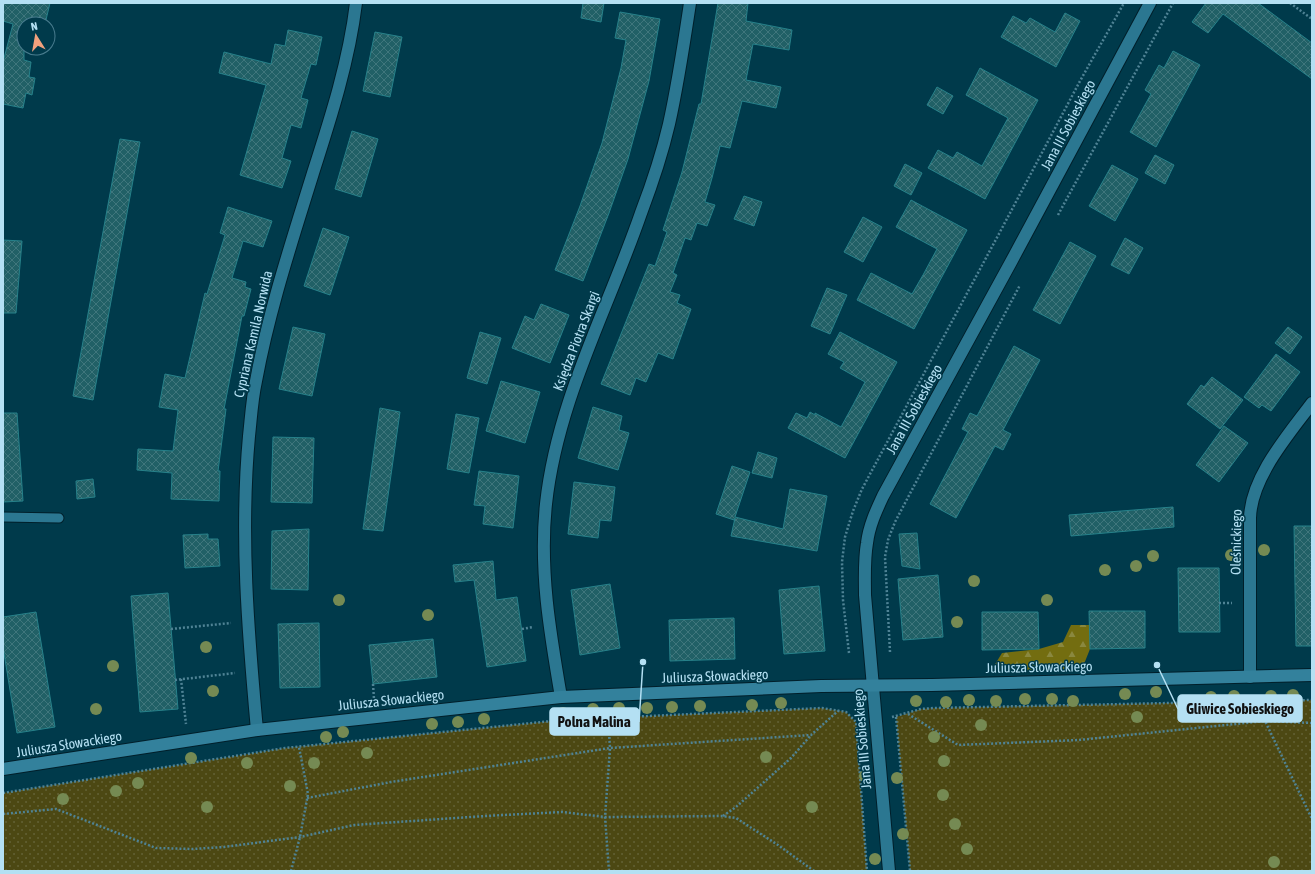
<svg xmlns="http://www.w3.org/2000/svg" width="1315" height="874" viewBox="0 0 1315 874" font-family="'Asap Condensed',sans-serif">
<defs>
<pattern id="forest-firs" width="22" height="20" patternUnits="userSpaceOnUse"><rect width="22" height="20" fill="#736d10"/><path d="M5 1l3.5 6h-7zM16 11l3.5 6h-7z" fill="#8a883f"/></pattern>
<pattern id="park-dots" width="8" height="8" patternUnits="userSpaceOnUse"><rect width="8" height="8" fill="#4c4813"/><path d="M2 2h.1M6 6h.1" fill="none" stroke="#636236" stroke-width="1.8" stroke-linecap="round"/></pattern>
<pattern id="building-cross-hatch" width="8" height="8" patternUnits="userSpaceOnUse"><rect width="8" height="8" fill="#216066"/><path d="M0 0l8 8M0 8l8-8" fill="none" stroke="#3f767c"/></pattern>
</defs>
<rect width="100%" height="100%" fill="#003a4b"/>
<!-- forest -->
<path fill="url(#forest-firs)" d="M1071,625H1090V649L1082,669L991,671L1002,653L1039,649L1063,642Z"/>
<!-- park -->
<g fill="url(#park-dots)">
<path d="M1312,700V871H910L896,717L921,709L934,708Z"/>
<path d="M822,708L846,712L856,722L867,871H3V793L285,748L562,720Z"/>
</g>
<!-- building -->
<g fill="url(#building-cross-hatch)" stroke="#26818a">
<path d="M3,3H50L45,24H24V60L31,62L29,77L35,78L32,95L26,93L23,108L3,104V62L13,24L3,21Z"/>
<path d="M583,3H604L601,22L581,18Z"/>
<path d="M718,3H748L746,21L792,30L789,50L753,44L746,80L781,87L776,108L742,101L730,148L720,146L712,178L705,202L715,205L707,226L697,223L691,240L685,238L673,273L677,275L670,292L680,295L677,303L691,309L673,359L658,353L646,382L636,378L630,395L601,384L649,264L655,266L667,232L663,230L682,172L699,104H701Z"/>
<path d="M1206,3H1258L1312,43V79L1223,14L1208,33L1192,22Z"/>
<path d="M620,12L660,19L649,81L628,159L609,213L583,281L555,270L580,206L602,143L621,68L626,40L615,38Z"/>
<path d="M1065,13L1080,21L1056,67L1001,37L1013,16L1026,23L1030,18L1055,32Z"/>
<path d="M288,30L322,37L316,65L311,64L301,98L308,100L301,128L291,125L282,158L291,161L282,188L240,175L266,85L219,73L224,52L271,64L275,44L285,46Z"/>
<path d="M375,32L402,37L390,97L363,91Z"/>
<path d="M1173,51L1200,65L1156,147L1130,132L1151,94L1145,90L1159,65L1164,68Z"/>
<path d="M980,68L1038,100L985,199L928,168L938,150L953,158L957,152L982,166L1008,118L966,95Z"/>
<path d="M937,87L953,96L943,114L927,105Z"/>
<path d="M352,131L378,139L361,197L335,189Z"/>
<path d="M120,139L140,142L93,400L73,396Z"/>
<path d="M1155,155L1174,165L1165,184L1145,173Z"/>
<path d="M905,164L922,173L911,195L894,186Z"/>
<path d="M1112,165L1138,179L1115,221L1089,206Z"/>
<path d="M744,196L762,202L754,226L734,219Z"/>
<path d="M911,200L967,230L914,329L857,300L871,273L912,294L923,275L937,249L896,227Z"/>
<path d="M228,207L272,221L263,247L243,241L232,278L246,282L245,287L251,289L244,316H242L224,409H226L218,471H220L219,501L171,499L172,473L137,470L138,449L173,451L178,410L159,407L165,374L185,378L205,293L207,294L225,235L220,233Z"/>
<path d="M863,217L882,227L863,262L844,252Z"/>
<path d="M323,228L349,237L330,295L304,286Z"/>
<path d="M1125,238L1143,248L1129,274L1111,265Z"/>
<path d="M3,240L22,241L16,313H3Z"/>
<path d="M1070,242L1096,256L1060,324L1033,310Z"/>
<path d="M827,288L847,295L830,334L811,326Z"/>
<path d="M541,304L569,315L550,363L512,348L525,316L534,320Z"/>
<path d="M293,327L325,334L312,396L279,389Z"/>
<path d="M1288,327L1302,337L1290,354L1275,343Z"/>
<path d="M480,332L501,338L487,384L467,378Z"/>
<path d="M840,332L897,362L845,458L788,428L796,413L807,418L810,412L815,415V413L841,427L853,405L865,382L840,368L844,362L828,354Z"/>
<path d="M1014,346L1040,360L1003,430L1011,434L1003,450L995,446L956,518L930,504L968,432L962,429L970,413L977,416Z"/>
<path d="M1276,354L1300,372L1271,411L1262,405L1259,408L1244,397Z"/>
<path d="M1212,377L1243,400L1220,429L1187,404L1201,385L1204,387Z"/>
<path d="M501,381L540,392L525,443L486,431Z"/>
<path d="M593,407L622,416L619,430L629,433L618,470L578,458Z"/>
<path d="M380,408L400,412L383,531L363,529Z"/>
<path d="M3,413H17L23,501L3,502Z"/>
<path d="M456,414L479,418L469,473L447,469Z"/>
<path d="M1224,426L1248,443L1219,482L1196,465Z"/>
<path d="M273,437L314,438L312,503L271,502Z"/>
<path d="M758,452L777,458L772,478L752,473Z"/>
<path d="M732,466L750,472L735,517L783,529L790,489L827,496L817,551L731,536L735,518L734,520L716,514Z"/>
<path d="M479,471L519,476L513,528L483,524L485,506L474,505Z"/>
<path d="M93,479L95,497L77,499L76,481Z"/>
<path d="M574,482L615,487L611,521L600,520L598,538L568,534Z"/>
<path d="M1173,507L1174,527L1071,536L1069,515Z"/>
<path d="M1294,526H1312V646H1296Z"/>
<path d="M309,529L308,590L271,589L272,531Z"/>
<path d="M917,533L920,569L902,566L899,534Z"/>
<path d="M208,534V539H218L220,566L185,568L183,535Z"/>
<path d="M493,561L496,600L517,597L526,661L487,667L474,580L455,582L453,565Z"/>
<path d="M1178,568H1219L1220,632H1179Z"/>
<path d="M938,575L943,637L903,640L898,579Z"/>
<path d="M610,584L620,648L580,655L571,590Z"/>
<path d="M819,586L825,651L784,654L779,590Z"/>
<path d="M168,593L178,709L140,712L131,596Z"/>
<path d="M1089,611H1145V648L1090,649Z"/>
<path d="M36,612L55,727L17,733L3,647V617Z"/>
<path d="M982,612H1038L1039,649L982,650Z"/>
<path d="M734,618L735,659L670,661L669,620Z"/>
<path d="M319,623L320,687L280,688L278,624Z"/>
<path d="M433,639L437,677L373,684L369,645Z"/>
</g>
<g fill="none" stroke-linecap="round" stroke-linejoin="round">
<!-- lane casing -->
<g stroke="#001f2a" stroke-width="11">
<path id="lane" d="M3,517L59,518"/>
</g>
<!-- street casing -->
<g stroke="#001f2a" stroke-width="14">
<g id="street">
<path d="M1250,677V518C1251,477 1289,434 1312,403"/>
<path d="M561,697C550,633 539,569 546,504C557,401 608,309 641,213C652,184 662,154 669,124C678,84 684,43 690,3"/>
<path d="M257,730C248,632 240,534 249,436C251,418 252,399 256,381C269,310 292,241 313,173C331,117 349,61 356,3"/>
<path d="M889,871L865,595C865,578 864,560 867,543C869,526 876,511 883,496L1011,262L1150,3"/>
</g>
</g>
<!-- secondary casing -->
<g stroke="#001f2a" stroke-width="14">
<path id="secondary" d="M3,769L257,730L561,697L821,686L932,685L1312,675"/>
</g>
<!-- path -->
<g stroke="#4f8395" stroke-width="2.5" stroke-dasharray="2 2" stroke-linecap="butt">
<path d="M1290,3L1312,19"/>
<path d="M1058,215L1173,3"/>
<path d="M1219,603H1232"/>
<path d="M171,629L231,623"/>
<path d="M522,629L533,627"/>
<path d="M890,652L885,557L888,540L895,522L1020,285"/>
<path d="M849,653L843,600L842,562L845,537L853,511L862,489L1001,230L1080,81L1124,3"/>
<path d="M181,679L186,724"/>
<path d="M175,680L235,673"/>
<path d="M373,684L374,699"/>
<path d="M1241,702L1265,721L1312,819"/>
<path d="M908,714L958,745L1079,740L1265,721L1312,723"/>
<path d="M608,717L610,748L605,817L609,871"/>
<path d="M892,717L921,709L934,708L1312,700"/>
<path d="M896,717L910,871"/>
<path d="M3,793L285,748L562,720L822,708L846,712L856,722L867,871"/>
<path d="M307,798L391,782L610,748L811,735L838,711"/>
<path d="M3,814L56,809L156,848L192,849L224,847L300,837L354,825L485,816L562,812L605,817L722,816L736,818L778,845L814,871"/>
<path d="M723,816L736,807L791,758L811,735"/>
<path d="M291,871L300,837L308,794L299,747"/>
</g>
<!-- lane -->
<use href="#lane" stroke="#2b7791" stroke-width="9"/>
<!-- street -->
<use href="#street" stroke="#2b7791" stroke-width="12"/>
<!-- secondary -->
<use href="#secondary" stroke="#33819c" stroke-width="12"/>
</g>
<!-- trees -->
<g fill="#758a53">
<circle cx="1264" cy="550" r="6"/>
<circle cx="1231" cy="555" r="6"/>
<circle cx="1153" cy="556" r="6"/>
<circle cx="1136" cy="566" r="6"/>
<circle cx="1105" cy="570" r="6"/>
<circle cx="974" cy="581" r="6"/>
<circle cx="339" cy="600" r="6"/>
<circle cx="1047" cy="600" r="6"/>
<circle cx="428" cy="615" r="6"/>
<circle cx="957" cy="622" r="6"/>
<circle cx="206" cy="647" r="6"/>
<circle cx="113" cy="666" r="6"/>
<circle cx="213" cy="691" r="6"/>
<circle cx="1156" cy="692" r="6"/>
<circle cx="1125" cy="694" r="6"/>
<circle cx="1293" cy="695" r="6"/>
<circle cx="1234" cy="696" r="6"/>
<circle cx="1271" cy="696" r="6"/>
<circle cx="1211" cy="697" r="6"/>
<circle cx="1025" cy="699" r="6"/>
<circle cx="1052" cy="699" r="6"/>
<circle cx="969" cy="700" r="6"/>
<circle cx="916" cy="701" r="6"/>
<circle cx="996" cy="701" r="6"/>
<circle cx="1073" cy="701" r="6"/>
<circle cx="946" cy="702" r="6"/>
<circle cx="781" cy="703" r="6"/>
<circle cx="752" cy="705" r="6"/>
<circle cx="700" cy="706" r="6"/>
<circle cx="672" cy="707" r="6"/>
<circle cx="619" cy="708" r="6"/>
<circle cx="647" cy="708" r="6"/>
<circle cx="96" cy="709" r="6"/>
<circle cx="593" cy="709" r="6"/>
<circle cx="563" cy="713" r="6"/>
<circle cx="1137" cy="717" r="6"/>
<circle cx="484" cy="719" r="6"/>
<circle cx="458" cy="722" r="6"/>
<circle cx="432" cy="724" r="6"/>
<circle cx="981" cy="725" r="6"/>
<circle cx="343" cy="732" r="6"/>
<circle cx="326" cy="737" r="6"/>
<circle cx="934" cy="737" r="6"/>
<circle cx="367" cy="753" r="6"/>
<circle cx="766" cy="757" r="6"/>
<circle cx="191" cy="758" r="6"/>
<circle cx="944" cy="761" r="6"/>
<circle cx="247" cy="763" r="6"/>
<circle cx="314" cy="763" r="6"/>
<circle cx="865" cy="776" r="6"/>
<circle cx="897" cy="778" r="6"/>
<circle cx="138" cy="783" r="6"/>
<circle cx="290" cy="786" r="6"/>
<circle cx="116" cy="791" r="6"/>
<circle cx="943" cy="795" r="6"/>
<circle cx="63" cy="799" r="6"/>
<circle cx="207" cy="807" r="6"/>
<circle cx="812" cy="807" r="6"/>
<circle cx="955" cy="824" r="6"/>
<circle cx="903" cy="834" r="6"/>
<circle cx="967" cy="849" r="6"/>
<circle cx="875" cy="859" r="6"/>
<circle cx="1274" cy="862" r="6"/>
</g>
<g text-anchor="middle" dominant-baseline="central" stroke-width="3" stroke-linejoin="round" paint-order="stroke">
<!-- street labels -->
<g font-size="14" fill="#b4e0f3" stroke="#003a4b">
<text transform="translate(1068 125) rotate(-62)">Jana III Sobieskiego</text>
<text transform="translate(253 334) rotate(-77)">Cypriana Kamila Norwida</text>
<text transform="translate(576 341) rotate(-69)">Księdza Piotra Skargi</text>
<text transform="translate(914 409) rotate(-61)">Jana III Sobieskiego</text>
<text transform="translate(1236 542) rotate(-89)">Oleśnickiego</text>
<text transform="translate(1039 667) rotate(-1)">Juliusza Słowackiego</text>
<text transform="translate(715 676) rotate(-2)">Juliusza Słowackiego</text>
<text transform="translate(391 700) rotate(-6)">Juliusza Słowackiego</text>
<text transform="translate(862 739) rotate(-95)">Jana III Sobieskiego</text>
<text transform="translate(69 744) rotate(-9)">Juliusza Słowackiego</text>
</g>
</g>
<!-- callouts -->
<path fill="none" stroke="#b4e0f3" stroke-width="1.5" d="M1157 665L1178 709M643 662L639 722"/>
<g fill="#b4e0f3" stroke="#003a4b" stroke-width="1.5">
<circle cx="1157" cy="665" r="4"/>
<circle cx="643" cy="662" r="4"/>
</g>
<g fill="#b4e0f3" stroke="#b4e0f3" stroke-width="1.5">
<rect x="1178" y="695" width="124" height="27" rx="4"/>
<rect x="550" y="708" width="89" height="27" rx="4"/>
</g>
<g font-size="15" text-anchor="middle" font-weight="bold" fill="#111">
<text x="1240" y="714">Gliwice Sobieskiego</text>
<text x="594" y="727">Polna Malina</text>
</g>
<!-- border -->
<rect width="1315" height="874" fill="none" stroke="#b4e0f3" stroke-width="8"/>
<!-- north arrow -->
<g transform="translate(36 36) rotate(349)"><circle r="19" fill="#003a4b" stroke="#487c8e"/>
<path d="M0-3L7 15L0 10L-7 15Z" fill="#f1a17d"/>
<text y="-6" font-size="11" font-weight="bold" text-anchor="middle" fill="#b4e0f3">N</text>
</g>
</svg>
